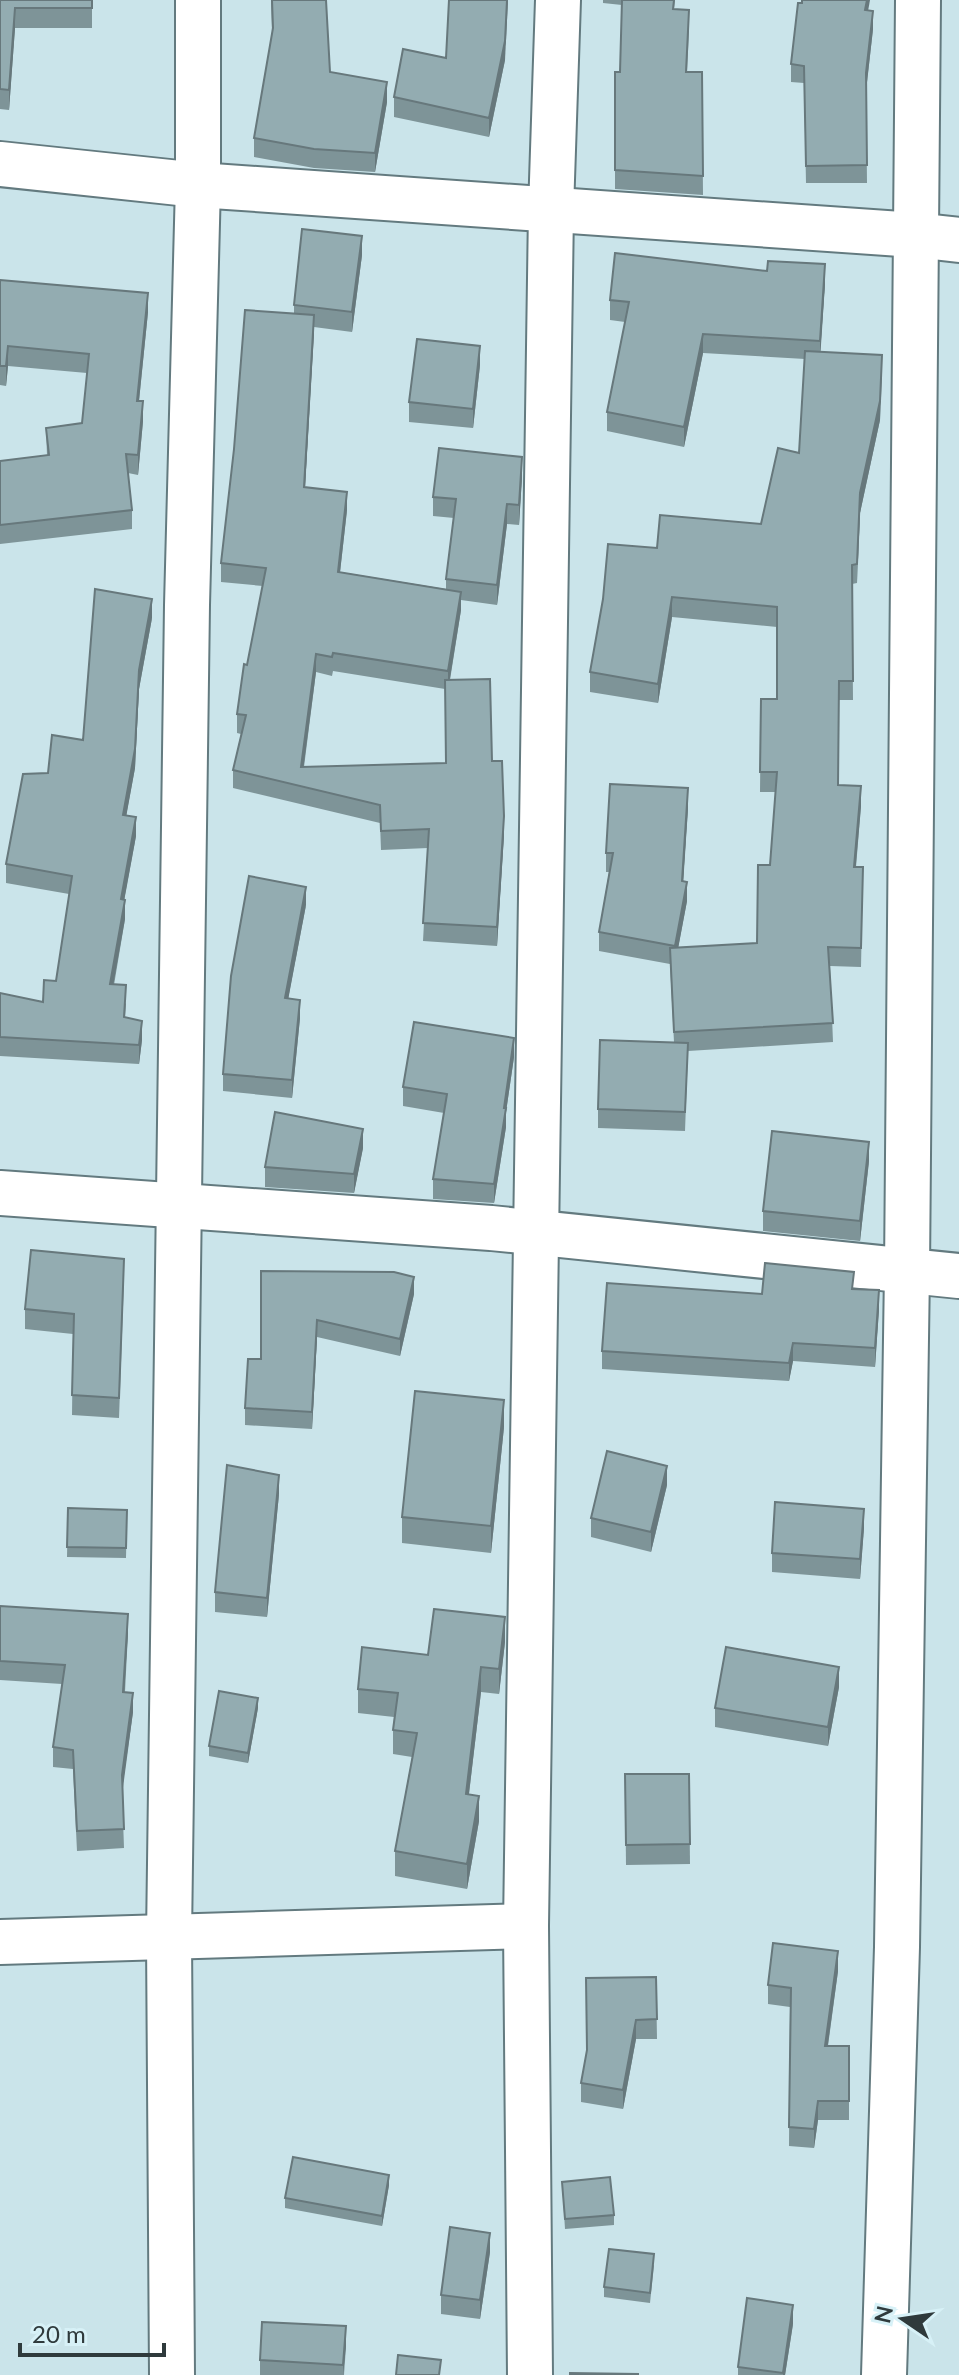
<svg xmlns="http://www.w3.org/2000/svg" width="959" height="2375" viewBox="0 0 959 2375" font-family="Lato,sans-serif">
<rect width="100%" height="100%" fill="#cae4ea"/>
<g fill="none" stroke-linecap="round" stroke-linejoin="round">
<!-- street casing -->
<g stroke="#637a7f" stroke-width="48">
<g id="street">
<path d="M0,164L198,185L915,235L959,240"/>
<path d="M0,1193L491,1228L959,1276"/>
<path d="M0,1942L526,1926"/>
<path d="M172,2375L169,1937L187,605L198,185V0"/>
<path d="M530,2375L526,1926L551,210L558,0"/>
<path d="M884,2375L897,1947L907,1271L918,0"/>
</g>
</g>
<!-- street -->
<use href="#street" stroke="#fff" stroke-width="44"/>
</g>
<!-- wall -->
<g fill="#7e9498" fill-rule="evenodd">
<path d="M0,0H92V28H15L9,110L0,109Z"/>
<path d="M271,0H326L330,72L387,102L375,172L314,168L254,157V138L272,32Z"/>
<path d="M603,0H675L674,9L689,30L687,72H702L703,195L615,189V72H620L622,5L603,3Z"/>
<path d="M868,10L873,29L866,91L867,183H806L804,83L791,82V64Z"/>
<path d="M446,58L505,60L489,137L394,117V97Z"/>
<path d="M362,255L352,332L314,327L305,487L347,510L340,572L446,589V579L454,518L433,516V497L522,477L519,525L507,524L497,605L461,600V610L450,680L492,761L504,835L497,946L423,941L428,848L381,850L380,823L233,788V770L241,734L237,733V714L263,586L221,582V563L294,314V305ZM333,671L445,689L446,763L304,767L316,672L332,676Z"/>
<path d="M0,280L148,312L139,401L143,421L138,475L128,473L132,510V529L0,544V461L47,455L46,428L82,423L87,373L8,366L6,386L0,385Z"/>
<path d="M825,284L820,352L882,375L880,420L860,513L857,583L852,584L853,700H839V785L861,806L856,867H863L861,967L830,966L833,1042L688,1051L685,1131L598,1128V1109L674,1042L670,964L599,951V932L609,872H606V853L688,808L683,881L687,901L678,948L757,943L770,865L776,792H760L761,699H777V627L672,617L658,703L590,692V672L657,548L761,524L799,453L805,359L703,353L684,447L607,431V412L625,322L610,320V300Z"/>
<path d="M480,365L473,428L409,422V402Z"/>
<path d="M152,618L139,689L135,768L126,816L136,836L124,900L125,919L114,985L126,1004L125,1018L142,1040L139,1064L0,1056V993L43,1002L56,981L69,894L6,883V864L48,773L83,740Z"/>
<path d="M306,905L288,999L300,1018L292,1098L223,1091V1074Z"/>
<path d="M514,1057L506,1112V1127L494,1203L433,1199V1179L444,1113L403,1106V1087Z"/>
<path d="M363,1148L354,1193L265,1187V1167Z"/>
<path d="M869,1161L860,1241L763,1231V1211Z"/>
<path d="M261,1271L414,1294L400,1356L317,1337L312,1429L245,1425V1408L261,1359Z"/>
<path d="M124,1279L119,1418L72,1415L73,1334L25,1329V1309Z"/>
<path d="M854,1289L879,1309L875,1367L793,1361L789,1381L602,1369V1351L762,1294Z"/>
<path d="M504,1427L491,1553L402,1543V1517Z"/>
<path d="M667,1485L651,1552L591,1537V1518Z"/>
<path d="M279,1494L267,1617L215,1612V1592Z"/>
<path d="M68,1508L127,1510L126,1558L67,1557Z"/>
<path d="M864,1528L860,1579L772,1572V1553Z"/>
<path d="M0,1606L128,1633L125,1692L133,1712L122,1790L124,1848L77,1851L73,1769L53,1767V1747L62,1684L0,1680Z"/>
<path d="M505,1642L499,1694L481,1692L469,1794L479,1821L467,1889L395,1876V1851L412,1757L393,1754V1730L394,1717L358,1713V1689L428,1655Z"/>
<path d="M839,1687L828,1746L715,1727V1708Z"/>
<path d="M258,1708L248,1763L209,1756V1746Z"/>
<path d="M625,1774H689L690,1864L626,1865Z"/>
<path d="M838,1971L828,2046H849V2120H818L814,2148L789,2146L790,2007L768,2004V1985Z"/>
<path d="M656,1977L657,2039H636L623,2109L581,2102V2083L587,2052Z"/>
<path d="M562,2182L614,2215V2225L565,2229Z"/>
<path d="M389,2185L382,2226L285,2208V2198Z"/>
<path d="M490,2252L480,2319L441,2314V2295Z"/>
<path d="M654,2265L650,2303L604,2297V2287Z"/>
<path d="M793,2324L785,2375H738V2367Z"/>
<path d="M346,2346L344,2375H260V2360Z"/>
</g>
<!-- shaded-wall -->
<g fill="#67787c">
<path d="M507,0H508L505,60L489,137V118Z"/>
<path d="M867,0H870L865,28V10Z"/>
<path d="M15,8V28L9,110V90Z"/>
<path d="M873,11V29L866,91V73Z"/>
<path d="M387,82V102L375,172V153Z"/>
<path d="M362,236V255L352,332V312Z"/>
<path d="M825,264V284L820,360V341Z"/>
<path d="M148,293V312L137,420V401Z"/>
<path d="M314,315V334L304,506V487Z"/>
<path d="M703,334V353L684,447V427Z"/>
<path d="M8,346V366L6,386V366Z"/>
<path d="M480,346V365L473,428V409Z"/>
<path d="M882,355L880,420L860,513L857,583L860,493Z"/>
<path d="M143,401V421L138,475V455Z"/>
<path d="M522,457V477L519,525V505Z"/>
<path d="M347,492V510L338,590V572Z"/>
<path d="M507,504V524L497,605V585Z"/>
<path d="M461,592V610L448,690V671Z"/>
<path d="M672,597V617L658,703V684Z"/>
<path d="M152,599V618L139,689L135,768L123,834V815L139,670Z"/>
<path d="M316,654V672L301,786V767Z"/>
<path d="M861,786V806L854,886V867Z"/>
<path d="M688,788V808L682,901V881Z"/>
<path d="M504,816V835L497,946V927Z"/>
<path d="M136,817V836L121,918V899Z"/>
<path d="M687,882V901L675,965V946Z"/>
<path d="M306,887V905L285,1016V998Z"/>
<path d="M125,900V919L110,1003V984Z"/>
<path d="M300,1000V1018L292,1098V1080Z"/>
<path d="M142,1021V1040L139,1064V1045Z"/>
<path d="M514,1038V1057L506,1112V1127L494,1203V1184Z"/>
<path d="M363,1129V1148L354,1193V1174Z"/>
<path d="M869,1142V1161L860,1241V1221Z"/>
<path d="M414,1277V1294L400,1356V1339Z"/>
<path d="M879,1290V1309L875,1367V1348Z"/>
<path d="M317,1320V1337L312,1429V1412Z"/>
<path d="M793,1343V1361L789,1381V1363Z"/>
<path d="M504,1400V1427L491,1553V1526Z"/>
<path d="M667,1466V1485L651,1552V1532Z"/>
<path d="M279,1475V1494L267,1617V1598Z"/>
<path d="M864,1509V1528L860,1579V1559Z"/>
<path d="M128,1614V1633L123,1711V1692Z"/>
<path d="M505,1617V1642L499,1694V1669Z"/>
<path d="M481,1667V1692L466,1818V1794Z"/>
<path d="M839,1667V1687L828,1746V1727Z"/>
<path d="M133,1693V1712L122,1795V1775Z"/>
<path d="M258,1698V1708L248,1763V1753Z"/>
<path d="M479,1796V1821L467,1889V1864Z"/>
<path d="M838,1951V1971L825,2065V2046Z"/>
<path d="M636,2020V2039L623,2109V2090Z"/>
<path d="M818,2101V2120L814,2148V2129Z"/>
<path d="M389,2175V2185L382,2226V2216Z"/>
<path d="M490,2233V2252L480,2319V2300Z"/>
<path d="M793,2305V2324L785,2375H783Z"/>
<path d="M346,2326V2346L343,2375V2365Z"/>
</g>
<!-- building -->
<g fill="#93acb1" stroke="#67787c" stroke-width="2">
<path d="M0,0H92V8H15L9,90L0,89Z"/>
<path d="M272,0H326L330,72L387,82L375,153L314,149L254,138L273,28Z"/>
<path d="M449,0H507L505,41L489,118L394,97L403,49L446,58Z"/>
<path d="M622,0H674L673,9L689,10L686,72H702L703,176L615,170V72H620Z"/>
<path d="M802,0H867L865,10L873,11L866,73L867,165L806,166L804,66L791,64L798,3H802Z"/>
<path d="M302,229L362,236L352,312L294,305Z"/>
<path d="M615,253L767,271L768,261L825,264L820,341L703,334L684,427L607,412L629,302L610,300Z"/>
<path d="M0,280L148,293L137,401H143L138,455L126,454L132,510L0,525V461L49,455L46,428L82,423L89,354L8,346L6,366H0Z"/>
<path d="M245,310L314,315L304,487L347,492L338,572L461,592L448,671L333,653L332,657L316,654L301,767L446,763L445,680L490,679L492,761H502L504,816L497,927L423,923L429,829L381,831L380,805L233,770L246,715L237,714L244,664L247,665L266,568L221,563L234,449Z"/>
<path d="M417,339L480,346L473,409L409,402Z"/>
<path d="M805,351L882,355L880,401L860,493L857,564L852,565L853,681H839L838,785L861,786L854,867H863L861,948L828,947L833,1023L674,1032L670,948L757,943L758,865H770L777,772H760L761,699H777V607L672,597L658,684L590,672L603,599L608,544L657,548L660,515L761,524L778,448L799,453Z"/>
<path d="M439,448L522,457L519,505L507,504L497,585L446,579L456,499L433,497Z"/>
<path d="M95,589L152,599L139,670L135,749L123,815L136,817L121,899L125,900L110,984L126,985L124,1017L142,1021L139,1045L0,1037V993L43,1002L44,980L56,981L72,876L6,864L23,774L48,773L52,735L83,740Z"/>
<path d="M610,784L688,788L682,881L687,882L675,946L599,932L613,853H606Z"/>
<path d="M249,876L306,887L285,998L300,1000L292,1080L223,1074L231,976Z"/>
<path d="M414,1022L514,1038L504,1108H506L494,1184L433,1179L447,1094L403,1087Z"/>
<path d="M600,1040L688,1043L685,1112L598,1109Z"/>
<path d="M275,1112L363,1129L354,1174L265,1167Z"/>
<path d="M772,1131L869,1142L860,1221L763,1211Z"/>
<path d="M31,1250L124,1259L119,1398L72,1395L74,1314L25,1309Z"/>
<path d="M765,1263L854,1272L852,1289L879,1290L875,1348L793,1343L789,1363L602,1351L607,1283L762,1294Z"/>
<path d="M261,1271L394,1272L414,1277L400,1339L317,1320L312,1412L245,1408L248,1359H261Z"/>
<path d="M415,1391L504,1400L491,1526L402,1517Z"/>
<path d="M607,1451L667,1466L651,1532L591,1518Z"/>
<path d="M227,1465L279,1475L267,1598L215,1592Z"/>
<path d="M775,1502L864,1509L860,1559L772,1553Z"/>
<path d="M68,1508L127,1510L126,1548L67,1547Z"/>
<path d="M0,1606L128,1614L123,1692L133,1693L122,1775L124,1829L77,1831L73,1750L53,1747L65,1665L0,1661Z"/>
<path d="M434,1609L505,1617L499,1669L481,1667L466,1794L479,1796L467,1864L395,1851L417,1733L393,1730L398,1693L358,1689L362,1647L428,1655Z"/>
<path d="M726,1647L839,1667L828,1727L715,1708Z"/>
<path d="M219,1691L258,1698L248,1753L209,1746Z"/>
<path d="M625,1774H689L690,1844L626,1845Z"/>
<path d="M773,1943L838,1951L825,2046H849V2101H818L814,2129L789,2127L791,1988L768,1985Z"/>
<path d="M656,1977L657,2019L636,2020L623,2090L581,2083L587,2050L586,1978Z"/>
<path d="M293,2157L389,2175L382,2216L285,2198Z"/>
<path d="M610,2177L614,2215L565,2219L562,2182Z"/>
<path d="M450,2227L490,2233L480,2300L441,2295Z"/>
<path d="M609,2249L654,2254L650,2293L604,2287Z"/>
<path d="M747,2298L793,2305L783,2373L738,2367Z"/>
<path d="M262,2322L346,2326L343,2365L260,2360Z"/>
<path d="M398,2355L441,2360L439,2375H396Z"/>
<path d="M570,2373L638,2374V2375H570Z"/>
</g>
<!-- north arrow -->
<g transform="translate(903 2319) rotate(283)" stroke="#d7f1f7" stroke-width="6" paint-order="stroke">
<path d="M0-6L14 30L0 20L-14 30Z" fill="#2f3a3c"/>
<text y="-12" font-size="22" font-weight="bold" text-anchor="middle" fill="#2f3a3c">N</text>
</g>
<!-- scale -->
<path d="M20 2343v12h144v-12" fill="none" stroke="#2f3a3c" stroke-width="4"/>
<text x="32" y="2343" font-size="24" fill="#2f3a3c" stroke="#d7f1f7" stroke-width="6" paint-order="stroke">20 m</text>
</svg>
